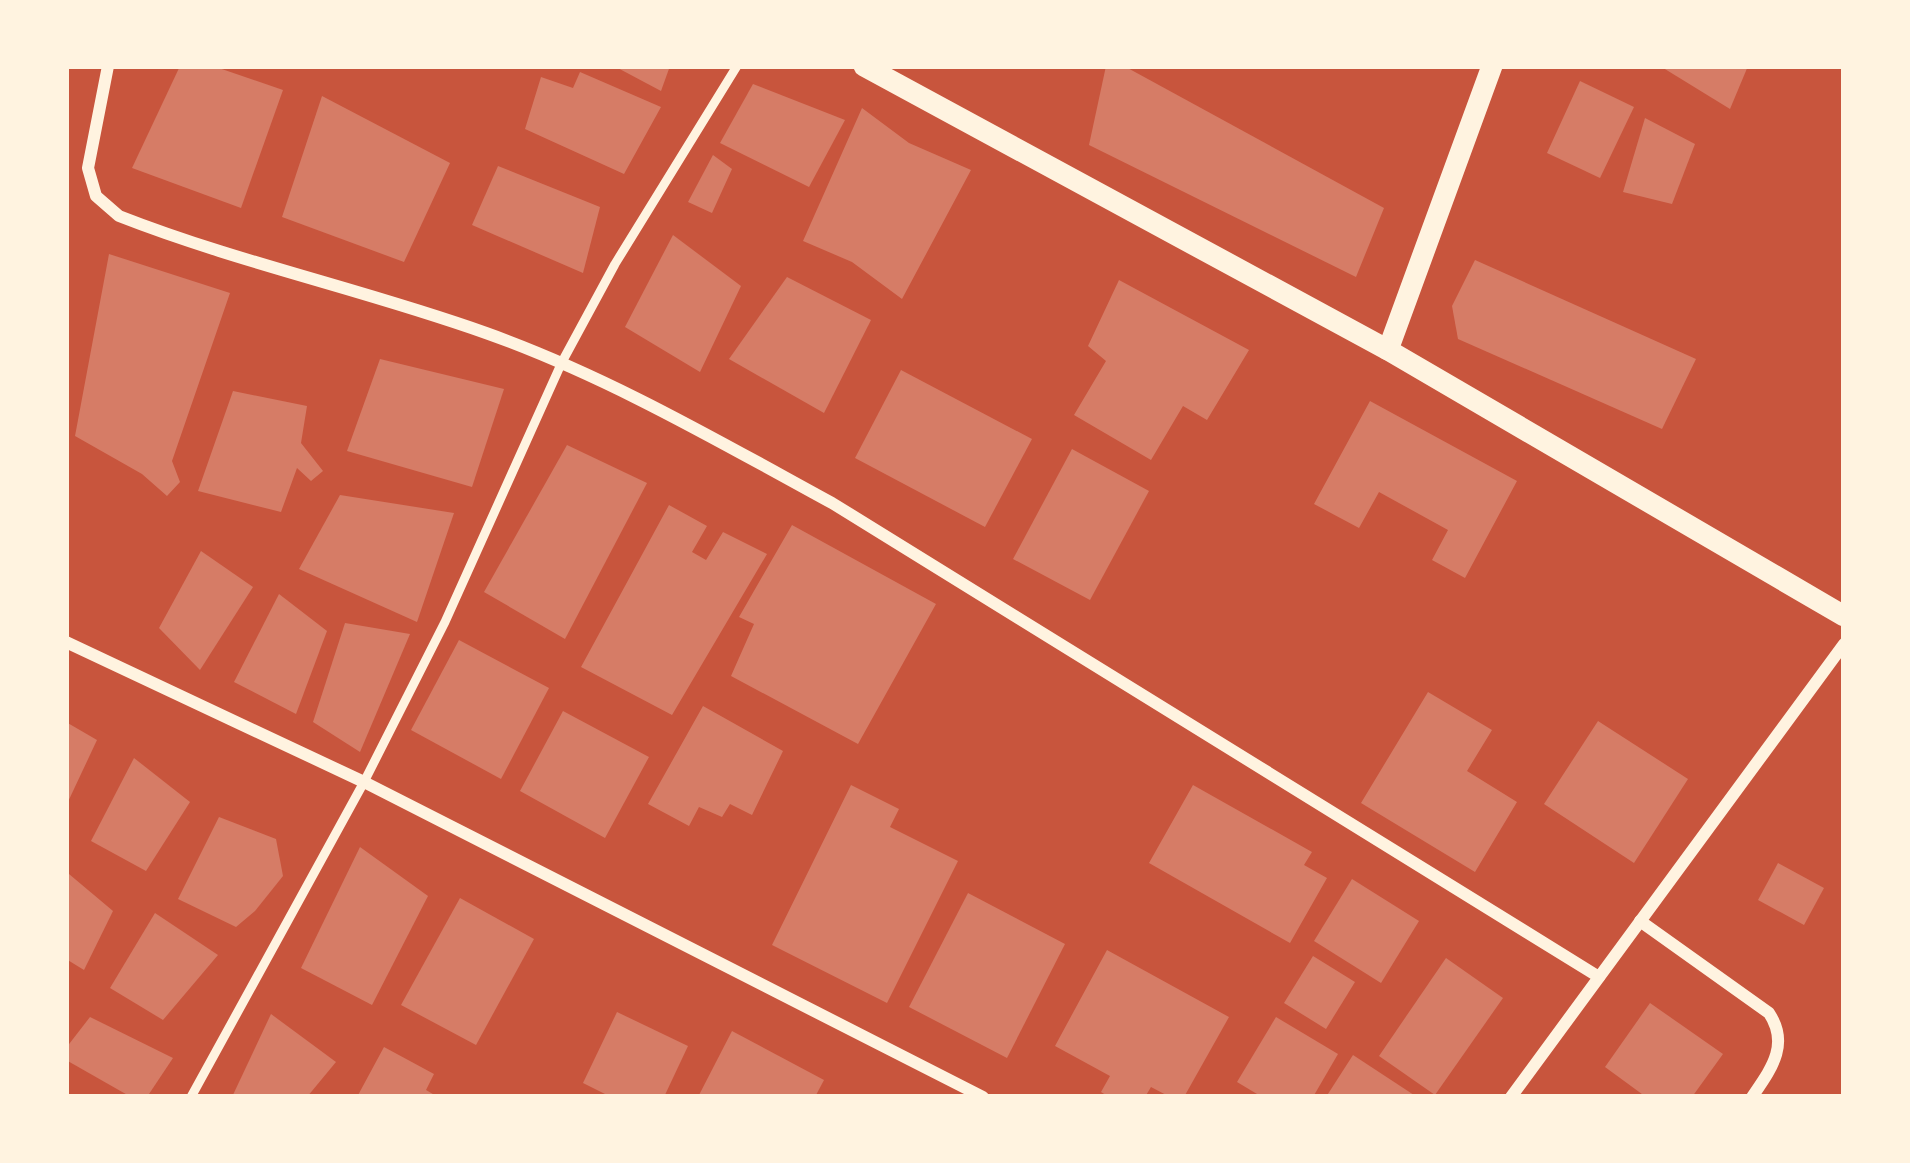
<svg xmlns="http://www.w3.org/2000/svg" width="1910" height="1163" viewBox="0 0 1910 1163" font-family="'DejaVu Sans',sans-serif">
<rect width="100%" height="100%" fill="#c8553d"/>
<!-- building -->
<g fill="#d67c66">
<path d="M180,66H213L283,90L241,208L132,168Z"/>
<path d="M614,66H670L661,91Z"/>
<path d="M1106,66H1124L1384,208L1356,277L1089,145Z"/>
<path d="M1660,66H1748L1730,109Z"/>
<path d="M580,72L661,107L624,174L525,129L541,77L573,88Z"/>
<path d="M1580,81L1634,107L1600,178L1547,153Z"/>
<path d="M753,84L845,120L809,187L720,143Z"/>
<path d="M322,96L450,163L404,262L282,217Z"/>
<path d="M862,108L909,143L971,170L902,299L852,262L803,241Z"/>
<path d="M1645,118L1695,144L1672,204L1623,192Z"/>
<path d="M713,155L732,169L712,213L688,202Z"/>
<path d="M498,166L600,207L583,273L472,225Z"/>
<path d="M673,235L741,286L700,372L625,327Z"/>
<path d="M109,254L230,293L172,461L180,482L167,496L142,474L75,436Z"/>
<path d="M1475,260L1696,359L1662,429L1458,339L1452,306Z"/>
<path d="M787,277L871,320L824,413L729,359Z"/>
<path d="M1119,280L1249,350L1207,420L1183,406L1151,460L1074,415L1106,361L1088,346Z"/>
<path d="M380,359L504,389L472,487L347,451Z"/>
<path d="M901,370L1032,439L985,527L855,458Z"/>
<path d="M233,391L307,406L301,443L323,471L311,481L297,468L281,512L198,491Z"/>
<path d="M1370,401L1517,481L1465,578L1432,560L1448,530L1379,492L1359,528L1314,504Z"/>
<path d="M567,445L647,483L565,639L484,592Z"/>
<path d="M1072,449L1149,491L1090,600L1013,559Z"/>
<path d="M340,495L454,513L417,622L299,569Z"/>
<path d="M669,505L707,526L692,552L706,560L723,532L767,554L672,715L581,667Z"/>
<path d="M792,525L936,604L858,744L731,676L754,624L739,617Z"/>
<path d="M201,551L253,587L200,670L159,628Z"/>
<path d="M279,594L327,631L296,714L234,682Z"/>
<path d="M345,623L410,634L360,752L313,722Z"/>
<path d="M459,640L549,688L501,779L411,730Z"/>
<path d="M1428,692L1492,730L1467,771L1517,802L1475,872L1361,803Z"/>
<path d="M703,706L783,751L752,815L730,804L722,817L699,807L689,826L648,804Z"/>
<path d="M563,711L649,757L605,838L520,791Z"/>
<path d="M1598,721L1688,779L1634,863L1544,804Z"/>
<path d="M66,722L97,740L66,806Z"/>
<path d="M134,758L190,802L146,871L91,841Z"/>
<path d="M851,785L899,809L890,827L958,861L887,1003L772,945Z"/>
<path d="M1193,785L1312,852L1304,865L1327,878L1290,943L1149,863Z"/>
<path d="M219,817L276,839L283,876L255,911L236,927L178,899Z"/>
<path d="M360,847L428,896L372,1005L301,968Z"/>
<path d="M1778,863L1824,888L1804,925L1758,900Z"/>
<path d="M69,874L113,911L84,970L66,959V881Z"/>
<path d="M1352,879L1419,921L1381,983L1314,941Z"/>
<path d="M968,893L1065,944L1007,1058L909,1007Z"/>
<path d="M460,898L534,939L476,1045L401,1005Z"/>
<path d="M155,913L218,955L163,1020L110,988Z"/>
<path d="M1107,950L1229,1017L1184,1097H1170L1151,1087L1145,1097H1109L1101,1092L1110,1076L1055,1046Z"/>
<path d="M1313,956L1355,982L1326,1029L1284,1003Z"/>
<path d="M1446,958L1503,998L1435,1095L1379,1056Z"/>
<path d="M1650,1003L1723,1054L1692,1097H1646L1605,1067Z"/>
<path d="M617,1012L688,1046L664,1097H611L583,1083Z"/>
<path d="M271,1014L336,1062L307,1097H232Z"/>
<path d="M90,1017L173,1058L147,1097H131L66,1060V1048Z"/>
<path d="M1276,1017L1338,1054L1313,1097H1262L1237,1082Z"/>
<path d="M732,1031L824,1080L815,1097H698Z"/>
<path d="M384,1047L434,1074L426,1090L438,1097H357Z"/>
<path d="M1353,1055L1417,1097H1326Z"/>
</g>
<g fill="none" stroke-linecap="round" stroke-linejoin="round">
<!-- service -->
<path stroke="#fff3e0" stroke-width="9" d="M191,1097L364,782L445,622L562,362L615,264L737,66"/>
<!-- minor -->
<g stroke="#fff3e0" stroke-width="12">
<path d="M108,66L88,168L96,196L119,216C239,263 366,290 486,333C607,376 720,442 832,503L1599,977"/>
<path d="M66,642L364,782L983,1097"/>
<path d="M1640,921L1769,1013C1790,1045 1771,1069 1752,1097"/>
<path d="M1511,1097L1844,644"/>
</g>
<!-- tertiary -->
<g stroke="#fff3e0" stroke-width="21">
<path d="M864,66L1388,350L1844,616"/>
<path d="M1388,350L1492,66"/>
</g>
</g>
<!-- border -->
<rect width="1910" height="1163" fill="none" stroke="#fff3e0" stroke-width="138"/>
</svg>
